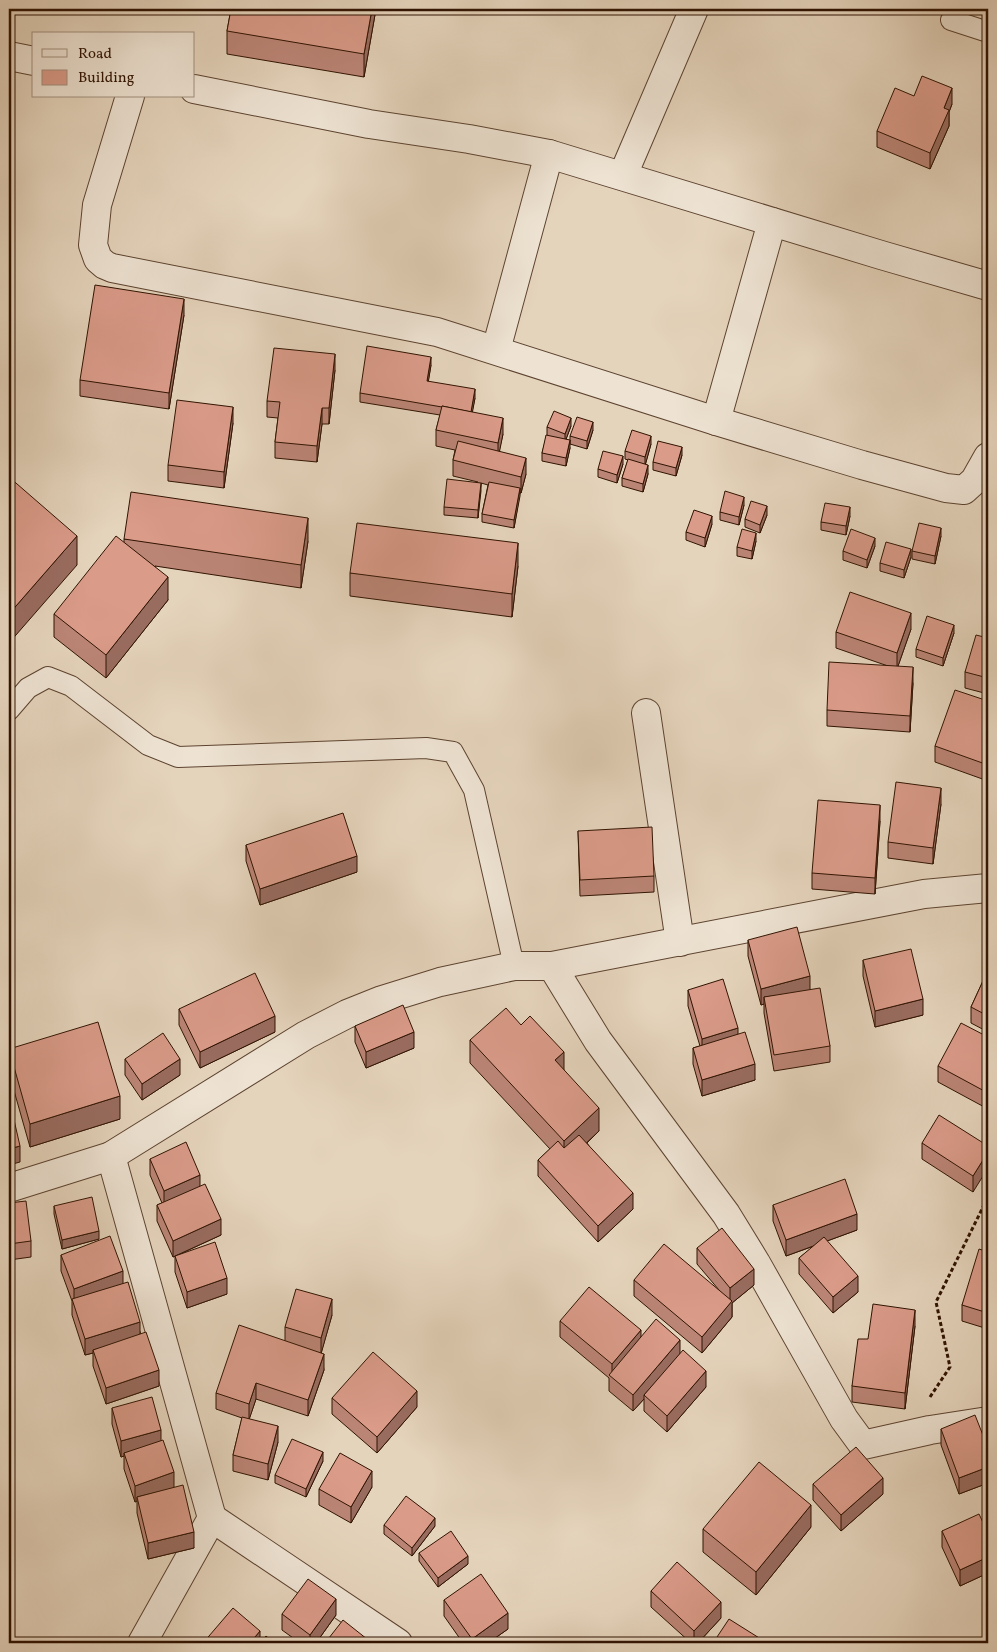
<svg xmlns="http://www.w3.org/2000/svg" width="997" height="1652" viewBox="0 0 997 1652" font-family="Vollkorn,serif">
<rect width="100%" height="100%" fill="#e5d4bc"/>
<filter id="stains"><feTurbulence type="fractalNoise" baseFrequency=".004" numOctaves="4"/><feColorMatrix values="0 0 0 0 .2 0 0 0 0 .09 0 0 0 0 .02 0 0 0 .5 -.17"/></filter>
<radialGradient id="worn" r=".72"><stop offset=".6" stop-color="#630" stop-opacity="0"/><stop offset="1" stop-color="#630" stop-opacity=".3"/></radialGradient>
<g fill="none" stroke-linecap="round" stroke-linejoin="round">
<!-- service casing -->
<g stroke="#5d4330" stroke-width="22">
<g id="service">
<path d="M951,20L988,32"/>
<path d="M9,710L28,688L48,677L71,686L148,745L178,757L426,748L453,752L474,790L514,966"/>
</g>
</g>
<!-- minor casing -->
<g stroke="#5d4330" stroke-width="30">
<g id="minor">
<path d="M9,56L34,61"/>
<path d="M194,89L369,124L469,139L549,154L881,255L988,286"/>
<path d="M130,96L97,205L93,245L98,259L105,265L112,268L437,332L716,421L862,465L946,488L964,490L975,480L988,457"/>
<path d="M623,175L694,9"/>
<path d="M496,350L549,154"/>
<path d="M716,421L772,222"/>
<path d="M646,713L680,942"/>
<path d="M552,966L598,1041L726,1214L756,1263L844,1419L863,1445L930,1430L988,1421"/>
<path d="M111,1156L212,1518L142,1643"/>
<path d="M9,1188L111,1156L306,1035L347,1014L382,1000L440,982L514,966H552L924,894L988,888"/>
<path d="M212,1518L398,1643"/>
</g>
</g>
<!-- path -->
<path stroke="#301302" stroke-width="3" stroke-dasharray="4 2.5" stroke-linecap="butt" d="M930,1397L950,1367L936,1302L988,1197"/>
<!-- service -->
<use href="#service" stroke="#eee3d3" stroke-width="20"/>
<!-- minor -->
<use href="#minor" stroke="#eee3d3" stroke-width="28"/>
</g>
<!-- wall -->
<g fill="#bb8576" stroke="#301302">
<path d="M231,9H376L364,77L227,54V31Z"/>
<path d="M914,96L952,104L949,112V126L930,169L877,147V131Z"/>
<path d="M184,315L169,409L80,396V380Z"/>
<path d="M431,365L428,382L475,398L472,412L503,434L499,451L526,474L521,493H520L514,528L482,522V514L488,485L481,483L478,518L444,515V507L478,482L453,476V460L455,450L436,446V430L440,415L360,402V393Z"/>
<path d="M335,370L329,424H322L317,462L275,458V442L278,418L267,417V401Z"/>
<path d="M233,423L224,488L168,481V465Z"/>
<path d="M571,426L566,439L570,448L566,466L542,461V453L547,435V427Z"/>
<path d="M593,430L587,449L570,444V436Z"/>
<path d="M651,444L645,465L648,474L643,492L622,486V478L628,460L625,459V451Z"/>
<path d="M682,455L676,476L653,470V462Z"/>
<path d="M623,464L617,483L598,477V469Z"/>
<path d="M744,505L739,525L720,520V512Z"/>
<path d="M767,515L760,533L745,527V519Z"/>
<path d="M850,516L846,535L821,530V522Z"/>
<path d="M712,524L705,547L686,540V532Z"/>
<path d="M941,536L935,564L912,559V551Z"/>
<path d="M124,539L308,541L301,588L155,566L168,600L106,678L54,637V614L124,542Z"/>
<path d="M756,541L752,559L737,556V547Z"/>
<path d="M875,546L867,568L843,560V551Z"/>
<path d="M911,557L904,578L880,571V563Z"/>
<path d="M518,566L512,617L350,596V573Z"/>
<path d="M911,629L898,666L913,683L910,732L827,726V710L888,666L836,648V632Z"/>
<path d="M954,633L943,666L916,657V649Z"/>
<path d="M988,638V694L965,688V672Z"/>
<path d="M988,701V781L935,762V746Z"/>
<path d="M941,804L933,864L888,858V842Z"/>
<path d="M880,821L875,894L812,889V873Z"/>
<path d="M578,831L654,876V892L580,896Z"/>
<path d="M246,845L357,872L260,905L246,861Z"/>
<path d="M988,939V958L987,957V941Z"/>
<path d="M748,940L810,990L830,1046V1062L774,1071L764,1013V1004L761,1005L748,956Z"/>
<path d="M863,960L923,1015L875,1027L863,976Z"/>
<path d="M988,970V1032L971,1023V1007Z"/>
<path d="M688,990L738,1034L755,1080L702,1096L693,1064V1048L700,1046L688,1006Z"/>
<path d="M179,1009L275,1032L200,1068L179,1025Z"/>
<path d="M521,1025L564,1070L599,1131L587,1143L633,1209L598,1242L538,1176V1160L550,1149L470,1063V1040Z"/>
<path d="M355,1026L414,1048L366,1068L355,1042Z"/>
<path d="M988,1037V1109L938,1082V1066Z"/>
<path d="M9,1049L120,1119L30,1147L9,1073Z"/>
<path d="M125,1059L180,1075L142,1100L125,1075Z"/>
<path d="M922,1143L988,1146L973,1192L922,1159Z"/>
<path d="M150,1159L200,1186L221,1235L178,1255L227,1294L187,1308L175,1272V1256L173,1257L157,1221V1205L162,1203L150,1175Z"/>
<path d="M9,1203L31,1241V1257L9,1260Z"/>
<path d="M773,1205L857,1230L827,1241L858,1292L833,1313L799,1274V1258L814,1246L786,1256L773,1221Z"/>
<path d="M54,1206L99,1239L62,1249L54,1214Z"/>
<path d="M697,1248L754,1285L732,1303V1317L702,1353L634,1296V1280L719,1290L697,1264Z"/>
<path d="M988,1252V1329L962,1321V1305Z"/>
<path d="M61,1255L123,1283L159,1386L106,1404L93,1366V1353L85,1355L72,1315V1301L61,1271Z"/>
<path d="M332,1315L321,1353L324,1370L308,1416L256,1399L249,1419L278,1442L268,1480L233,1471V1455L242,1418L216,1409V1393L285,1341V1327Z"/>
<path d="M560,1321L641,1337L680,1353L706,1387L667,1432L644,1411V1399L633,1411L609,1391V1378L560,1337Z"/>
<path d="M915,1326L905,1409L852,1402V1386L868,1339Z"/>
<path d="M332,1398L417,1407L377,1453L332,1414Z"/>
<path d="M112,1408L161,1441L174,1488L194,1548L148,1559L137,1513V1501L135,1502L124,1469V1456L121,1457L112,1424Z"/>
<path d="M941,1429L988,1448V1483L959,1494L941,1445Z"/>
<path d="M323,1461L306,1497L275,1483V1475Z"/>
<path d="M813,1484L883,1494L841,1531L813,1500Z"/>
<path d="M372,1487L351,1523L319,1505V1489Z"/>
<path d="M988,1487V1507L983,1499V1491Z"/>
<path d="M384,1525L435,1526L412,1556L384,1534Z"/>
<path d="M811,1527L756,1595L703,1552V1529Z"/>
<path d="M942,1531L988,1533V1573L960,1586L942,1547Z"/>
<path d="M419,1553L468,1564L438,1587L419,1561Z"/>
<path d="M651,1591L721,1618L698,1643H691L651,1607Z"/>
<path d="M444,1600L508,1629L488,1643H463L444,1616Z"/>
<path d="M282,1614L336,1615L316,1643H300L282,1630Z"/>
</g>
<!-- shaded-wall -->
<g fill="#996c60" stroke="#301302">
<path d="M372,9H376L364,77V54Z"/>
<path d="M952,88V104L949,112V126L930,169V153L944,108Z"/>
<path d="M184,299V315L169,409V393Z"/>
<path d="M335,354V370L329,424V408Z"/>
<path d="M431,357V365L427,390V381Z"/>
<path d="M475,389V398L471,420V412Z"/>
<path d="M233,407V423L224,488V472Z"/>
<path d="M322,408V424L317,462V446Z"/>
<path d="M503,418V434L498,459V443Z"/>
<path d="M571,418V426L565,442V434Z"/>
<path d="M593,422V430L587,449V441Z"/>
<path d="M651,436V444L645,466V457Z"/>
<path d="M570,440V448L566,466V458Z"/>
<path d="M682,447V455L676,476V468Z"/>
<path d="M623,456V464L617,483V475Z"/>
<path d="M526,458V474L521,493V477Z"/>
<path d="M648,465V474L643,492V484Z"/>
<path d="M481,483V491L478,518V510Z"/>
<path d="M520,488V496L514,528V520Z"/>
<path d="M744,497V505L739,525V517Z"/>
<path d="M767,506V515L760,533V525Z"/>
<path d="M850,507V516L846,535V526Z"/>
<path d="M712,516V524L705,547V538Z"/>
<path d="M308,518V541L301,588V565Z"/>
<path d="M941,528V536L935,564V556Z"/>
<path d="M756,533V541L752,559V551Z"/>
<path d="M77,536V565L9,643V614Z"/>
<path d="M875,538V546L867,568V560Z"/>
<path d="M518,543V566L512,617V594Z"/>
<path d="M911,549V557L904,578V570Z"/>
<path d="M168,577V600L106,678V655Z"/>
<path d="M911,613V629L897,669V653Z"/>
<path d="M954,625V633L943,666V658Z"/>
<path d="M913,667V683L910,732V716Z"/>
<path d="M941,788V804L933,864V848Z"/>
<path d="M880,805V821L875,894V878Z"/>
<path d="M357,856V872L260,905V889Z"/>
<path d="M810,976V992L764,997V1004L761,1005V989Z"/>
<path d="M923,999V1015L875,1027V1011Z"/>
<path d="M275,1016V1032L200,1068V1052Z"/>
<path d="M738,1028V1044L702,1055V1039Z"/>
<path d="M414,1032V1048L366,1068V1052Z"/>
<path d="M564,1052V1075L555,1060Z"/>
<path d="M180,1059V1075L142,1100V1084Z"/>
<path d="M755,1064V1080L702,1096V1080Z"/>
<path d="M120,1096V1119L30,1147V1124Z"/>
<path d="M599,1108V1131L564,1164V1141Z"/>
<path d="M20,1146V1162L9,1165V1149Z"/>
<path d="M988,1152V1168L973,1192V1176Z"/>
<path d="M200,1175V1191L164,1207V1191Z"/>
<path d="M633,1193V1209L598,1242V1226Z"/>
<path d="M857,1214V1230L786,1256V1240Z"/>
<path d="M221,1219V1235L173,1257V1241Z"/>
<path d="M99,1231V1239L62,1249V1240Z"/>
<path d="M754,1269V1285L732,1303V1317L702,1353V1337L730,1303V1288Z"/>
<path d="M123,1271V1287L74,1305V1289Z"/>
<path d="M858,1276V1292L833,1313V1297Z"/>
<path d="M227,1278V1294L187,1308V1292Z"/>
<path d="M332,1299V1315L321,1354V1338Z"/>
<path d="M915,1310V1326L905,1409V1393Z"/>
<path d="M140,1322V1338L93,1350V1353L85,1355V1339Z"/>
<path d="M641,1330V1346L612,1377V1364Z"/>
<path d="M680,1340V1356L644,1395V1399L633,1411V1395Z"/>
<path d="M324,1354V1370L308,1416V1400Z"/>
<path d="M159,1370V1386L106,1404V1388Z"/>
<path d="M706,1371V1387L667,1432V1416Z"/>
<path d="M256,1383V1399L249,1420V1404Z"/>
<path d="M417,1391V1407L377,1453V1437Z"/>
<path d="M278,1426V1442L268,1480V1464Z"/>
<path d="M161,1430V1446L124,1453V1456L121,1457V1441Z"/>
<path d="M323,1452V1461L306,1497V1489Z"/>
<path d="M988,1467V1483L959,1494V1478Z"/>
<path d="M372,1471V1487L351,1523V1507Z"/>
<path d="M174,1472V1488L137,1497V1501L135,1502V1486Z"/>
<path d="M883,1478V1494L841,1531V1515Z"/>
<path d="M811,1505V1527L756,1595V1572Z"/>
<path d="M435,1518V1526L412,1556V1548Z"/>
<path d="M194,1532V1548L148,1559V1543Z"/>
<path d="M468,1556V1564L438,1587V1578Z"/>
<path d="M988,1557V1573L960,1586V1570Z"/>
<path d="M336,1599V1615L316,1643H310V1635Z"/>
<path d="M721,1602V1618L698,1643H694V1631Z"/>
<path d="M508,1613V1629L488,1643H472V1639Z"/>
<path d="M260,1631V1643H250Z"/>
</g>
<!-- building -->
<g fill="#da9b89" stroke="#301302">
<path d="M231,9H372L364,54L227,31Z"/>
<path d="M922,76L952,88L944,108L949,110L930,153L877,131L895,88L914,96Z"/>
<path d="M95,285L184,299L169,393L80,380Z"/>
<path d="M367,346L431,357L427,381L475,389L471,412L442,406V407L360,393Z"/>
<path d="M274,348L335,354L329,408H322L317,446L275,442L280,402L267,401Z"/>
<path d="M177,400L233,407L224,472L168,465Z"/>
<path d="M442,406L503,418L498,443L436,430Z"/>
<path d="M554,411L571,418L565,434L547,427Z"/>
<path d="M577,417L593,422L587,441L570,436Z"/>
<path d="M632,430L651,436L645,457L625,451Z"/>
<path d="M546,435L570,440L566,458L542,453Z"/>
<path d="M458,441L526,458L521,477L453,460Z"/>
<path d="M658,441L682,447L676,468L653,462Z"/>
<path d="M603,451L623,456L617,475L598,469Z"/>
<path d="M628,459L648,465L643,484L622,478Z"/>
<path d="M9,477L77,536L9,614Z"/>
<path d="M447,479L481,483L478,510L444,507Z"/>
<path d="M489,482L520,488L514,520L482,514Z"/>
<path d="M725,491L744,497L739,517L720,512Z"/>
<path d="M131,492L308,518L301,565L124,539Z"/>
<path d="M751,501L767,506L760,525L745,519Z"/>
<path d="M825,503L850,507L846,526L821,522Z"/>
<path d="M694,510L712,516L705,538L686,532Z"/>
<path d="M357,523L518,543L512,594L350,573Z"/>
<path d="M919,523L941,528L935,556L912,551Z"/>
<path d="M742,529L756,533L752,551L737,547Z"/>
<path d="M851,529L875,538L867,560L843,551Z"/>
<path d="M116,536L168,577L106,655L54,614Z"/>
<path d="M886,542L911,549L904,570L880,563Z"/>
<path d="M850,592L911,613L897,653L836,632Z"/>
<path d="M927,616L954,625L943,658L916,649Z"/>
<path d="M976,635L988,638V678L965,672Z"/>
<path d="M829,662L913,667L910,716L827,710Z"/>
<path d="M955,690L988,701V765L935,746Z"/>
<path d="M896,782L941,788L933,848L888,842Z"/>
<path d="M818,800L880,805L875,878L812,873Z"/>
<path d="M343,813L357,856L260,889L246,845Z"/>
<path d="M652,827L654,876L580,880L578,831Z"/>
<path d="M797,927L810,976L761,989L748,940Z"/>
<path d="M911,949L923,999L875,1011L863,960Z"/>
<path d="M988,970V1016L971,1007Z"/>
<path d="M255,973L275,1016L200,1052L179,1009Z"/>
<path d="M723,979L738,1028L702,1039L688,990Z"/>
<path d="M820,988L830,1046L774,1055L764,997Z"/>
<path d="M403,1005L414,1032L366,1052L355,1026Z"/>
<path d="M506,1008L521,1025L530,1016L564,1052L555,1060L599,1108L564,1141L470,1040Z"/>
<path d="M98,1022L120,1096L30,1124L9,1049Z"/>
<path d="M961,1023L988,1037V1093L938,1066Z"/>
<path d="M745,1032L755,1064L702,1080L693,1048Z"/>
<path d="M163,1033L180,1059L142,1084L125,1059Z"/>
<path d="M9,1098L20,1146L9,1149Z"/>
<path d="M939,1115L988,1146V1152L973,1176L922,1143Z"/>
<path d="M579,1135L633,1193L598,1226L538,1160L558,1141L564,1148Z"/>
<path d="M186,1142L200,1175L164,1191L150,1159Z"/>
<path d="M845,1179L857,1214L786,1240L773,1205Z"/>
<path d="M205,1184L221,1219L173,1241L157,1205Z"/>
<path d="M92,1197L99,1231L62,1240L54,1206Z"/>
<path d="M26,1201L31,1241L9,1244V1203Z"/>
<path d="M722,1228L754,1269L730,1288L697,1248Z"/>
<path d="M110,1236L123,1271L74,1289L61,1255Z"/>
<path d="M824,1237L858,1276L833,1297L799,1258Z"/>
<path d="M215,1242L227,1278L187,1292L175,1256Z"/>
<path d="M664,1244L732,1301L702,1337L634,1280Z"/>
<path d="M979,1249L988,1252V1313L962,1305Z"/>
<path d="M128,1282L140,1322L85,1339L72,1299Z"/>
<path d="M589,1287L641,1330L612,1364L560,1321Z"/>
<path d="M296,1289L332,1299L321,1338L285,1327Z"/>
<path d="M873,1304L915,1310L905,1393L852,1386L858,1339H868Z"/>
<path d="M656,1319L680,1340L633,1395L609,1375Z"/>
<path d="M239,1325L324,1354L308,1400L256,1383L249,1404L216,1393Z"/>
<path d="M146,1332L159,1370L106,1388L93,1350Z"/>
<path d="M683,1350L706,1371L667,1416L644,1395Z"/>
<path d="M373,1352L417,1391L377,1437L332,1398Z"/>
<path d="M152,1397L161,1430L121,1441L112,1408Z"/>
<path d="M975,1415L988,1448V1467L959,1478L941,1429Z"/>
<path d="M242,1417L278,1426L268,1464L233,1455Z"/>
<path d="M292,1439L323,1452L306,1489L275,1475Z"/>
<path d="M163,1440L174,1472L135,1486L124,1453Z"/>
<path d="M856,1447L883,1478L841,1515L813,1484Z"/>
<path d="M340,1453L372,1471L351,1507L319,1489Z"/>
<path d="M759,1462L811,1505L756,1572L703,1529Z"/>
<path d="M183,1485L194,1532L148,1543L137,1497Z"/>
<path d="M988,1487V1499L983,1491Z"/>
<path d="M406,1496L435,1518L412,1548L384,1525Z"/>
<path d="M979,1514L988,1533V1557L960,1570L942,1531Z"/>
<path d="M451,1531L468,1556L438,1578L419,1553Z"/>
<path d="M677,1562L721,1602L694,1631L651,1591Z"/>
<path d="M481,1574L508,1613L472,1639L444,1600Z"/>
<path d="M308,1579L336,1599L310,1635L282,1614Z"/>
<path d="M233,1608L260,1631L250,1643H203Z"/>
<path d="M729,1619L764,1641L763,1643H713Z"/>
<path d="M343,1620L372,1643H325Z"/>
<path d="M266,1636L274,1643H260Z"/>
</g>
<!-- margin -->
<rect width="997" height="1652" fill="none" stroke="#e5d4bc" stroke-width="30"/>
<rect x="10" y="10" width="977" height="1632" fill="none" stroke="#301302" stroke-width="2.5"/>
<rect x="15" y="15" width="967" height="1622" fill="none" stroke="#301302"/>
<!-- legend -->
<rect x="32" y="32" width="162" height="65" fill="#eee3d3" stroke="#a2907f"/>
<rect x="42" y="49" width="25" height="8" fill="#eee3d3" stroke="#a2907f"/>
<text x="78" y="58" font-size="15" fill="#301302">Road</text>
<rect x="42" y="70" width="25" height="15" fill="#da9b89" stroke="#a2907f"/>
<text x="78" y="82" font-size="15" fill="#301302">Building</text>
<rect width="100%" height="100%" filter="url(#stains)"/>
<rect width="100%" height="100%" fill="url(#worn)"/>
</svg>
